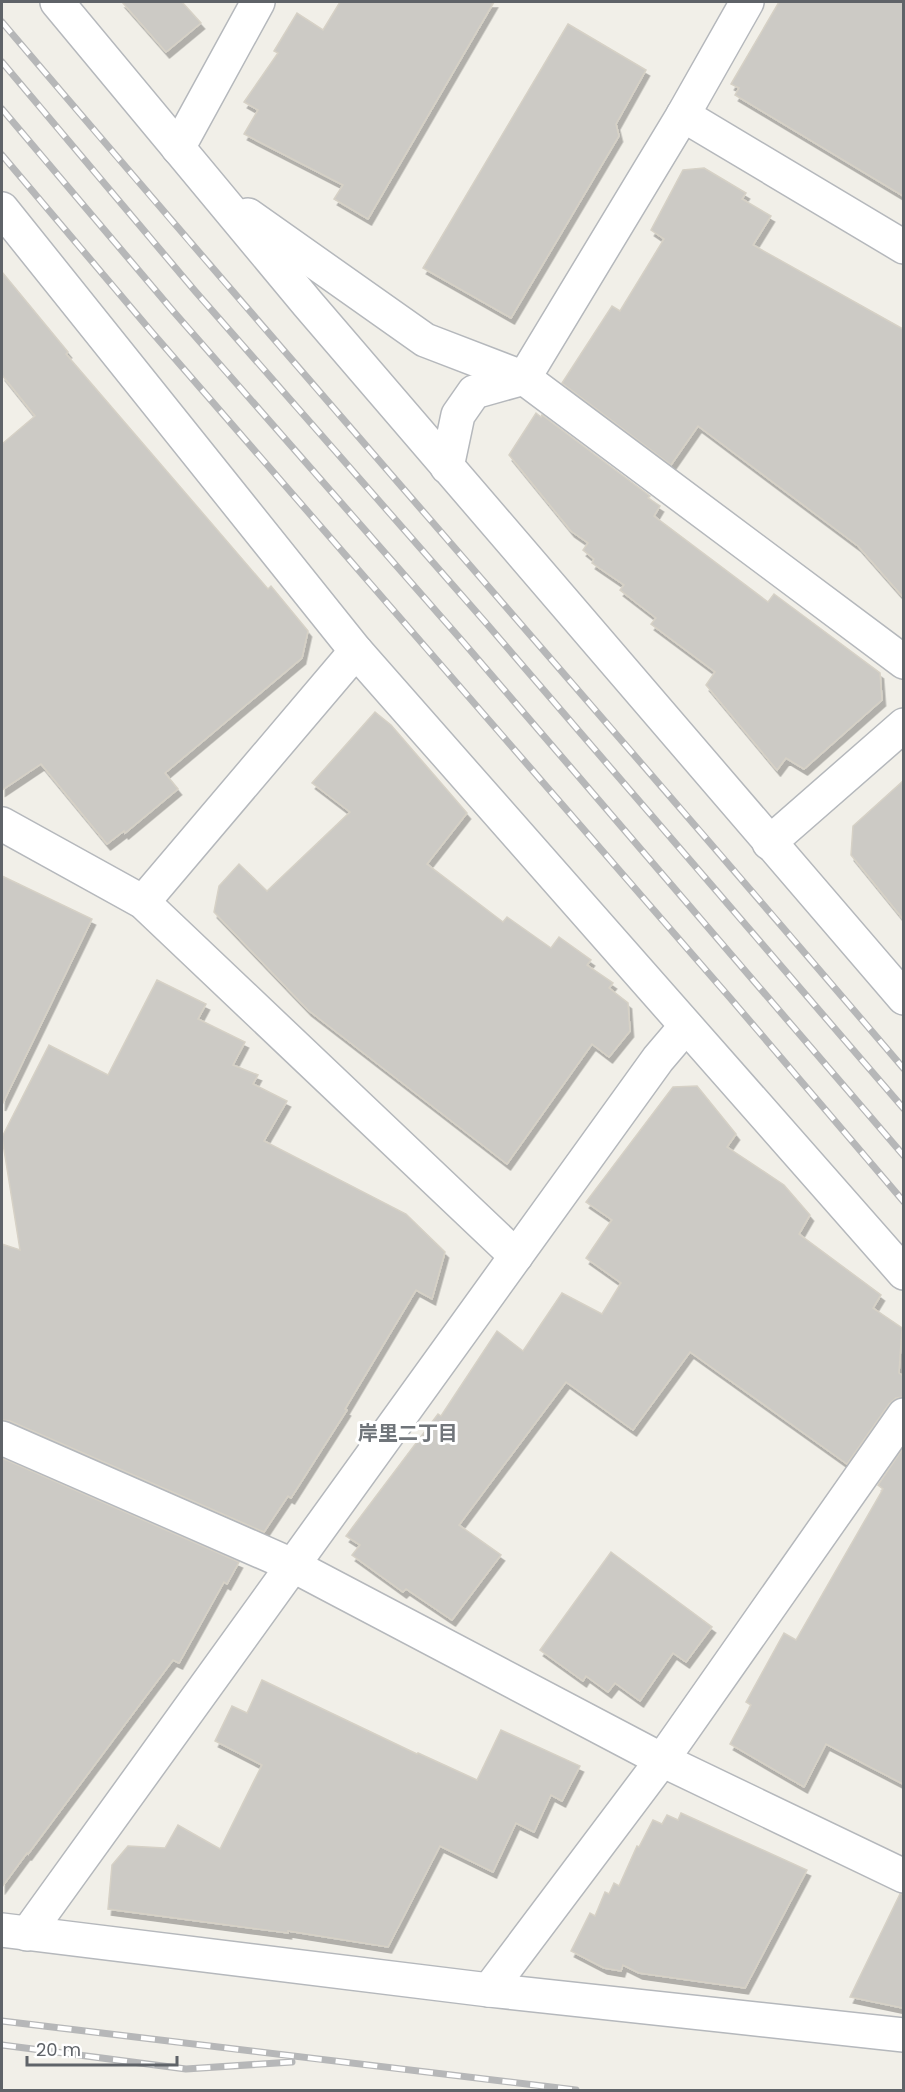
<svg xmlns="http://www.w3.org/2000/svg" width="905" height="2092" viewBox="0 0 905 2092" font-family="Poppins,'Noto Sans JP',sans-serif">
<defs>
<filter id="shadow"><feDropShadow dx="3.5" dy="6" stdDeviation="0" flood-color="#0004"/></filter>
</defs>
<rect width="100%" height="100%" fill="#f1efe8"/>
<!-- building -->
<g fill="#cccac5" stroke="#d6d1c6" stroke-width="1.5" filter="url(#shadow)">
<path d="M122,2H182L201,23L166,52Z"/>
<path d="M340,2H494L368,219L334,199L343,185L244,134L258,110L244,102L278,53L274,51L297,13L323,30Z"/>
<path d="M779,2H903V196L735,95L739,88L731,84Z"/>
<path d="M568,24L646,70L616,124L619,136L511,318L423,268Z"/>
<path d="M704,168L746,193L742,199L771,216L753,245L903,329V597L858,546L698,426L671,465L562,383L612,306L620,311L664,239L651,230L683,170Z"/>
<path d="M2,272L68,352L66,354L170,475L268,589L271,586L308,631L302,658L165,773L178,789L125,833L124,831L107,844L41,764L2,790V444L35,416L2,375Z"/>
<path d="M536,413L541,417L542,415L650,496L648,498L660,506L654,516L768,602L774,594L880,673L882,700L804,769L786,758L777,770L706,685L715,672L651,624L656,618L620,590L624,585L592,563L594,559L583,550L588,543L571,531L509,455Z"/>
<path d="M375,712L391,725L467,813L427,864L503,922L507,917L551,948L559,937L591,960L587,965L613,983L609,988L628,1003L630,1031L609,1057L592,1044L507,1164L308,1010L214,912L219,886L239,864L267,891L350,812L312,783Z"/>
<path d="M903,781V919L851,855L853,826Z"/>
<path d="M2,876L92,919L2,1105Z"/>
<path d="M157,980L206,1004L198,1019L245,1042L233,1065L258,1075L253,1084L287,1101L264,1141L406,1214L445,1252L432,1299L416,1290L345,1409L347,1410L291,1498L288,1496L264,1532L10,1421L2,1420V1244L20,1250L2,1137L49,1045L108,1075Z"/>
<path d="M697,1086L736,1134L727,1147L784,1185L810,1215L799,1234L881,1295L873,1308L902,1328L899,1373L903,1376V1397L896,1398L889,1404L847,1464L690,1352L633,1430L566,1382L459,1525L501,1555L452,1620L406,1589L403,1592L352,1555L360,1545L346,1536L438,1414L441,1416L497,1331L523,1351L562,1293L602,1314L621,1283L586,1258L612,1220L586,1202L673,1087Z"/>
<path d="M903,1448V1784L826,1744L804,1787L730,1744L751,1705L746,1702L784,1633L796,1640L883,1489L878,1485Z"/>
<path d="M2,1458L239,1562L227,1584L224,1582L179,1663L173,1660L28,1854L27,1853L2,1887Z"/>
<path d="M611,1552L712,1627L686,1662L673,1653L640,1701L615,1683L608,1692L586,1676L583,1681L540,1650Z"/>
<path d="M262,1680L417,1754L418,1753L477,1780L501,1730L580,1766L562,1801L551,1795L534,1832L516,1823L493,1872L440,1846L388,1947L288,1931V1933L108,1909L112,1865L128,1846L165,1848L178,1825L220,1849L262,1765L215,1741L232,1706L247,1713Z"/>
<path d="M681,1813L807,1870L745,1988L639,1973L623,1965L621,1971L604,1968L571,1951L590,1913L595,1916L605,1892L609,1894L614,1883L619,1886L637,1846L639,1847L653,1820L662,1824L667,1815L678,1820Z"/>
<path d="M900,1894H903V2008L850,1997Z"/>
</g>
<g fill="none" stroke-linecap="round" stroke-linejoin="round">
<!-- minor casing -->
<g stroke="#b5b8bc" stroke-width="36">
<g id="minor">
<path d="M57,2L308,304L904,998"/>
<path d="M683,115L904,247"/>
<path d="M178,148L258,2"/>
<path d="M2,209L356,651L904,1273"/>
<path d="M248,215L425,340L524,378L904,662"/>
<path d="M447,467L458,415L474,392L524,378L683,115L747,2"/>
<path d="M2,824L143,902L516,1256"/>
<path d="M769,843L904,725"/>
<path d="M143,902L356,651"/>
<path d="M2,1438L292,1565L662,1760L904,1876"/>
<path d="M2,1930L489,1990L904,2035"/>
<path d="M27,1934L658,1059L686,1026"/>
<path d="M489,1990L662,1760L904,1415"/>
</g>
</g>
<!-- minor -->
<use href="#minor" stroke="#fff" stroke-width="33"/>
<!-- rail casing -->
<g stroke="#b6b7b8" stroke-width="7">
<g id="rail">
<path d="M2,22C300,373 605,718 904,1069"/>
<path d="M2,62L195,291L486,623L904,1109"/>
<path d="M2,109L173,311L464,643L904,1156"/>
<path d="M2,155L150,330L731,999L904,1202"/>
<path d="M2,2021L576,2090"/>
<path d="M2,2045L186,2069L292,2062"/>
</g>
</g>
<!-- rail -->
<use href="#rail" stroke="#fff" stroke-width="4.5" stroke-dasharray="14" stroke-linecap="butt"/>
</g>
<g text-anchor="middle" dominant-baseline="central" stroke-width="6" stroke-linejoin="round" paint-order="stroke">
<!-- neighbourhood labels -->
<g font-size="20" font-weight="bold" fill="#70757a" stroke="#fff">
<text x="408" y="1433">岸里二丁目</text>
</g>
</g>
<!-- border -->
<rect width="905" height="2092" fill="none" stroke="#5f6368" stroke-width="6"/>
<!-- scale -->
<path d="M27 2056v9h150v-9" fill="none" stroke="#5f6368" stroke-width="3"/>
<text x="36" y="2056" font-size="18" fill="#5f6368" stroke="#ffffff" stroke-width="4.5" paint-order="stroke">20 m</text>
</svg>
